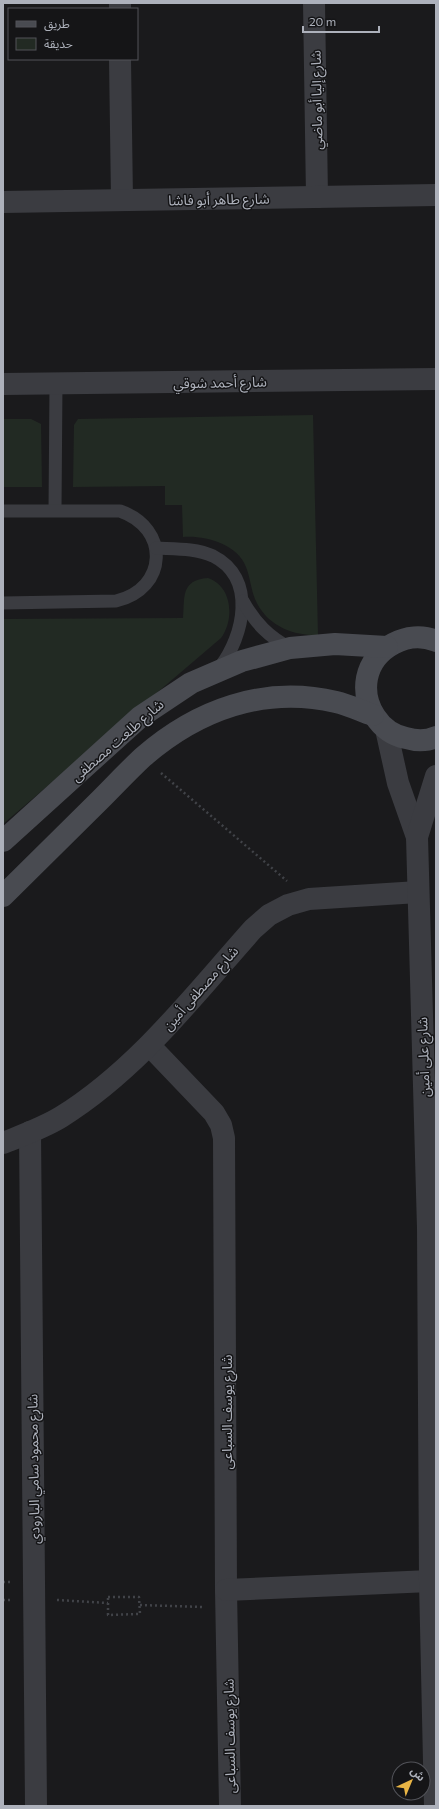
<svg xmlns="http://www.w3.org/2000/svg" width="439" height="1809" viewBox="0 0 439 1809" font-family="Commissioner,'Noto Sans Arabic',sans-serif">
<rect width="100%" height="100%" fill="#1a1a1c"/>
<!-- green -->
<g fill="#222a23">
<path d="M313,415L318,635C292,636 266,625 255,599C251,589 250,577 246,567C238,544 204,535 183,537L182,505H165V486L73,487L74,425L78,419Z"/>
<path d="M3,419H31L41,424L42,487H3Z"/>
<path d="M208,578C232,586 235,619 221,638L3,824V619L183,618C185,598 180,580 208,578Z"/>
</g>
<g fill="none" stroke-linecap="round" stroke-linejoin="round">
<!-- path -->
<g stroke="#414348" stroke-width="2.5" stroke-dasharray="2 3" stroke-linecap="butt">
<path d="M161,773L287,881"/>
<path d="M3,1582H10"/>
<path d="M108,1597H139L140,1614L108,1615Z"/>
<path d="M3,1600H10"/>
<path d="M57,1600L108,1603"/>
<path d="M140,1605L203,1607"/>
</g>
<!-- lane -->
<g stroke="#3b3c41" stroke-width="13">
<path d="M55,510L56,384"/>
<path d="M3,511H120C170,528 168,589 116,601L3,603"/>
<path d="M156,548C174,549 196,548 213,556C257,578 244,636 220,667"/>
<path d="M243,601C255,623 269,637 290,648"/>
</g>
<!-- street -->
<g stroke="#3b3c41" stroke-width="22">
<path d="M120,3V9"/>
<path d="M314,3L317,197"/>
<path d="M120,59L122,200"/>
<path d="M3,202L436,195"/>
<path d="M3,384L436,379"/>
<path d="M386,729L398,783L417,837"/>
<path d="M150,1046L214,1113L221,1125L224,1138L226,1590L230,1806"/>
<path d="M30,1132L36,1806"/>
<path d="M3,1143C23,1135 43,1128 61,1117C138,1069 194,995 253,929L269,915L288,905L309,899L418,892"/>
<path d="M226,1590L430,1581"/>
<path d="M435,1806L430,1581L428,1228L417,837L436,776"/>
</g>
<!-- secondary -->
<g stroke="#494b51" stroke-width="22">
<path d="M436,641C408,629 373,648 367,678C362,705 380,733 406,738C416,741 427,741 436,737"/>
<path d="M3,841L140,717L191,683L242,661L290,648L335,644L387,647"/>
<path d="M3,896C35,864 68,832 100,800C114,786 128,771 143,757C197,710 264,685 336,702C349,705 361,711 373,715"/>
</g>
</g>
<g text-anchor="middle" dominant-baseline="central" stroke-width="3" stroke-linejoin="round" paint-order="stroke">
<!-- street labels -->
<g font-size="14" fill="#adb1bb" stroke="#151517">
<text transform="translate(316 100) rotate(-91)">شارع إليا أبو ماضي</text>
<text transform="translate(219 199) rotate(-1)">شارع طاهر أبو فاشا</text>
<text transform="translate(220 382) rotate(-1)">شارع أحمد شوقي</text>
<text transform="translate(117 740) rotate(-41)">شارع طلعت مصطفى</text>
<text transform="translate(200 988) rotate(-49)">شارع مصطفى أمين</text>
<text transform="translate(423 1057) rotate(-92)">شارع على أمين</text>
<text transform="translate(226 1412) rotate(-90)">شارع يوسف السباعى</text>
<text transform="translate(33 1469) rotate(-91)">شارع محمود سامي البارودي</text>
<text transform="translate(229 1736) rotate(-91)">شارع يوسف السباعى</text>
</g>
</g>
<!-- border -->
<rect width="439" height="1809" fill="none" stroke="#adb1bb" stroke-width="8"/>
<!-- legend -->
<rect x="8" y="8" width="130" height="52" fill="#151517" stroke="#525359"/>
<rect x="16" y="21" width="20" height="6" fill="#494b51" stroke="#525359"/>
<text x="44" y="28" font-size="12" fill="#adb1bb">طريق</text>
<rect x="16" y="38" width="20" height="12" fill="#222a23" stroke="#525359"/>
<text x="44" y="48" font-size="12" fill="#adb1bb">حديقة</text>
<!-- north arrow -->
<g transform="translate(411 1781) rotate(44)"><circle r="19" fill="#151517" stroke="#525359"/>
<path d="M0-3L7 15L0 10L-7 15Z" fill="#e9b545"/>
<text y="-6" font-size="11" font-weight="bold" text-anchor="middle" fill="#adb1bb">ش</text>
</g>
<!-- scale -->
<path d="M303 26v6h76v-6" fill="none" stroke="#adb1bb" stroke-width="2"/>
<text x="309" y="26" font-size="12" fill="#adb1bb" stroke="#151517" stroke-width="3" paint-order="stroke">20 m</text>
</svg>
